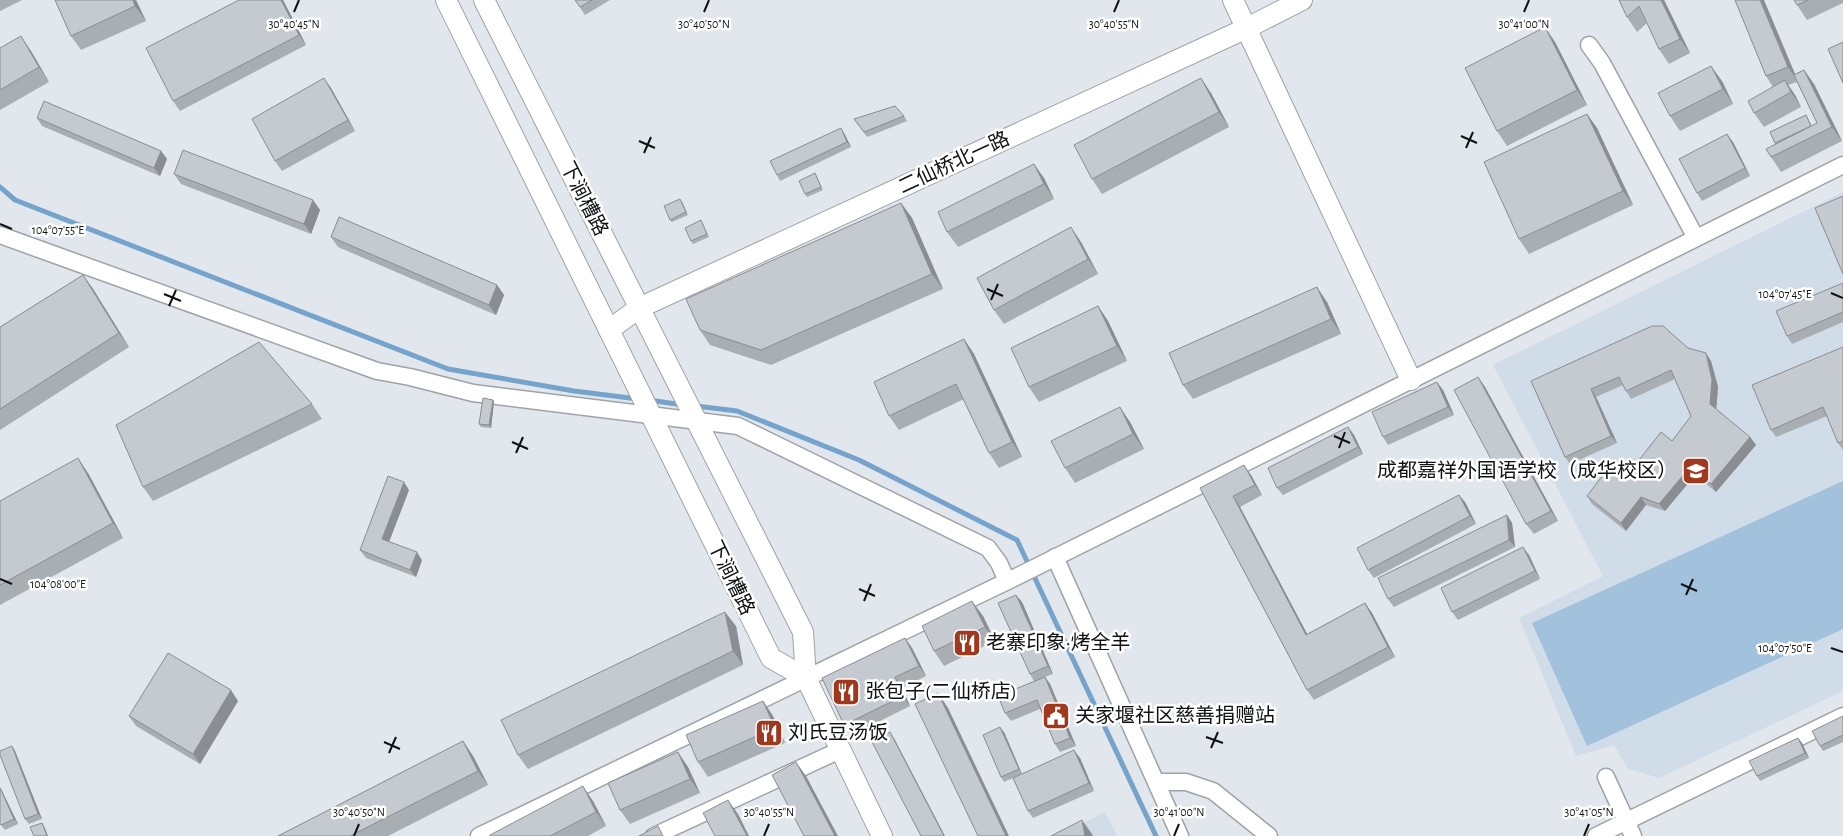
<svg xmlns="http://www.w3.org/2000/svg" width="1843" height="836" viewBox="0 0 1843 836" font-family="'Alegreya Sans','Noto Sans SC',sans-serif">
<rect width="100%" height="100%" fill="#e1e7ec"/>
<!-- built -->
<g fill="#d0dce7">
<path d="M1843,192V691L1659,778L1628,769L1614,745L1576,756L1519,618L1603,576L1493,365Z"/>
<path d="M1105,812L1117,836H1059Z"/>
</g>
<!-- green -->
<path fill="#a2c1dc" d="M1843,481V629L1587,746L1532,623Z"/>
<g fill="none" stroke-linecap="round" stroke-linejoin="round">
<!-- stream -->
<g stroke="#75a3cb" stroke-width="5">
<path d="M0,187L15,200L448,369L574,391L638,399"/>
<path d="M649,400L683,405"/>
<path d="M696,406L737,411L859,460L1017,540L1156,836"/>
</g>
<!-- minor casing -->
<g stroke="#9ea3a8" stroke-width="19">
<g id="minor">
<path d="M1589,45L1602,63L1696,238"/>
<path d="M0,235L377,371L410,377L473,393L738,426L988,548L999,563L1007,581"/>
<path d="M1055,557L1180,836"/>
<path d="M1606,777L1633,836"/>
<path d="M1157,782H1186L1213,791L1269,836"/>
<path d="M479,836L1014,578L1843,165"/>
<path d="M654,836L840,750"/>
<path d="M1596,836L1843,716"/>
</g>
</g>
<!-- tertiary casing -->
<g stroke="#9ea3a8" stroke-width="22">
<g id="tertiary">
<path d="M446,0L771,658L806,678"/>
<path d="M484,0L803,632L806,678L882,836"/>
<path d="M1233,0L1411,380"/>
<path d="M609,330L639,308L1247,28L1302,0"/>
</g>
</g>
<!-- minor -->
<use href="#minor" stroke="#fff" stroke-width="16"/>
<!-- tertiary -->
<use href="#tertiary" stroke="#fff" stroke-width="20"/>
</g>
<!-- wall -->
<g fill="#a9aeb3">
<path d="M0,0H22L0,11Z"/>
<path d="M55,0H136L146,21L81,50L71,36Z"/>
<path d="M239,0H283L306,45L180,111L173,101Z"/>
<path d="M575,0H610L585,15Z"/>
<path d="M1619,0H1664L1690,53L1669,64L1659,49L1647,23L1637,32L1627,17Z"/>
<path d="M1735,0L1795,74L1804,70L1814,84L1842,141L1781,172L1771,157L1775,144L1770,132L1806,115L1812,126L1817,123L1797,82L1788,85L1795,95L1801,107L1764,127L1754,113L1773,87L1766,76Z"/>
<path d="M1794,0H1843V3L1807,20L1797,5Z"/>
<path d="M1555,42L1587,105L1507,146L1497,131Z"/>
<path d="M0,48L31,51L49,82L0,110Z"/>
<path d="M1722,81L1733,104L1680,131L1670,116Z"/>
<path d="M331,88L355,131L282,171L275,161Z"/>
<path d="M1211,93L1229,127L1102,194L1092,179Z"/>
<path d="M1587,114L1597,128L1633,205L1529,254L1519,239Z"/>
<path d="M904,116L907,121L867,137L854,119Z"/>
<path d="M37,118L161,151L167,159L160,176L42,126Z"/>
<path d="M844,133L851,147L780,181L777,175Z"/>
<path d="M1733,142L1750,176L1702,201L1697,193Z"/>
<path d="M815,173L823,190L807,197L805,194Z"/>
<path d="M174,174L313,200L320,210L311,234L181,184Z"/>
<path d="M1044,178L1054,199L958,247L947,232Z"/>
<path d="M682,201L688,215L672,222L670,220Z"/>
<path d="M901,203L912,218L943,289L771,365L710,345L700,330Z"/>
<path d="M701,220L709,237L693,244L691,241Z"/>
<path d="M331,237L497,285L504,295L496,315L338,247Z"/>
<path d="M1081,242L1098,274L1004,324L994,310Z"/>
<path d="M83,275L93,289L129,347L0,430V327Z"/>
<path d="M1843,283V322L1792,344L1787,336Z"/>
<path d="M1327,302L1341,334L1193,399L1183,385Z"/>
<path d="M1098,306L1108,321L1127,361L1039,402L1029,387Z"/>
<path d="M964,339L974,354L1022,457L999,468L989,453L964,399L899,430L889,416Z"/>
<path d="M1843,347V450L1838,443L1827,416L1776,437L1771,430Z"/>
<path d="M1711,361L1718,387L1716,409L1750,437L1756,445L1716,492L1695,475L1665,511L1646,505L1626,531L1592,504L1587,496L1628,474L1672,441L1691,416L1675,379L1631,399L1626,391L1623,385L1596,397L1617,443L1570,464L1565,457L1531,381Z"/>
<path d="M1478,377L1485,387L1558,521L1534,534L1526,524Z"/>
<path d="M1443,390L1454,415L1388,445L1383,437Z"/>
<path d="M493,400L494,402L491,428L481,427L479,424Z"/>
<path d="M312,404L322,419L153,501L143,487Z"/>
<path d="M1130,422L1144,449L1075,483L1065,468Z"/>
<path d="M1348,427L1354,435L1363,454L1283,495L1277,488Z"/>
<path d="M88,473L123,538L0,605V501Z"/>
<path d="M1251,475L1262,495L1240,507L1307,634L1365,603L1372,613L1395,657L1314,700L1307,690L1200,488Z"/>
<path d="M409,490L389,542L422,560L416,577L366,558L360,550Z"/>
<path d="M1465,502L1476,524L1374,578L1368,570Z"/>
<path d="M1507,515L1512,523L1515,547L1394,607L1388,599Z"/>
<path d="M1529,555L1540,579L1458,620L1452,612Z"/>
<path d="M1022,602L1053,674L1045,677L1050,684L1076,746L1060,752L1055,744L1040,709L1011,721L1005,713L1034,681L1030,674Z"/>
<path d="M983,616L995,641L944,666L934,651Z"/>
<path d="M736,626L743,665L528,769L518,755Z"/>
<path d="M905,638L912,648L926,676L902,688L910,706L852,735L844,725Z"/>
<path d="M238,701L200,764L136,726L129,716Z"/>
<path d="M763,701L773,716L785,743L708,777L698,762Z"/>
<path d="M1843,716V742L1823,751L1820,746Z"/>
<path d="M1004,732L1022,774L1080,758L1094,791L1033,818L1028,811L1013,778L1004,782L1001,777Z"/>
<path d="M1798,738L1802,743L1809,758L1760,781L1757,776Z"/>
<path d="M463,741L473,756L488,785L388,836H278Z"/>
<path d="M12,746L15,751L42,819L29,824L25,819Z"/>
<path d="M688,767L700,793L630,824L620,810Z"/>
<path d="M0,787L2,791L18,824L5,830L1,825Z"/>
<path d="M593,801L606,826L588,836H490Z"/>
</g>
<!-- shaded-wall -->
<g fill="#8a8d92">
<path d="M133,0H136L146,21L135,6Z"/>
<path d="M281,0H283L306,45L299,35Z"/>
<path d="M1661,0H1664L1690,53L1680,39Z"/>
<path d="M1760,0H1764L1798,81L1788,67Z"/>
<path d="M1545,27L1555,42L1587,105L1577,90Z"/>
<path d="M21,36L31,51L49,82L39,67Z"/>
<path d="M1711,66L1722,81L1733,104L1723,89Z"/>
<path d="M1804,70L1814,84L1842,141L1832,127Z"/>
<path d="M324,78L331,88L355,131L348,120Z"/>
<path d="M1201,78L1211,93L1229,127L1219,112Z"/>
<path d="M1785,80L1795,95L1801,107L1791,92Z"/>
<path d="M1587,114L1597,128L1633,205L1623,191Z"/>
<path d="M841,128L844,133L851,147L847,142Z"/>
<path d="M1727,134L1733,142L1750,176L1745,168Z"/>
<path d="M161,151L167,159L160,176L154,168Z"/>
<path d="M1034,164L1044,178L1054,199L1044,184Z"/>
<path d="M313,200L320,210L311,234L304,224Z"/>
<path d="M901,203L912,218L943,289L932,274Z"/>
<path d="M1071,227L1081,242L1098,274L1088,259Z"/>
<path d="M83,275L93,289L129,347L119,333Z"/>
<path d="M497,285L504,295L496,315L489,305Z"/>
<path d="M1317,287L1327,302L1341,334L1331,319Z"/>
<path d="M1098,306L1108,321L1127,361L1117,346Z"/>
<path d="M964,339L974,354L1022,457L1012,442Z"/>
<path d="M1706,353L1711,361L1718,387L1716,412L1710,404Z"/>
<path d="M1478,377L1485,387L1558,521L1551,511Z"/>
<path d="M1437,382L1443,390L1454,415L1448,407Z"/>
<path d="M1591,389L1596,397L1617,443L1611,436Z"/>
<path d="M493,400L494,402L491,428L489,425Z"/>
<path d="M1120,407L1130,422L1144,449L1133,434Z"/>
<path d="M1348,427L1354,435L1363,454L1358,447Z"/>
<path d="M1750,437L1756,445L1716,492L1711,484Z"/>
<path d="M78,458L88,473L123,538L113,523Z"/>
<path d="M1244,465L1251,475L1262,495L1255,485Z"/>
<path d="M1690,467L1695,475L1665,511L1659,504Z"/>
<path d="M404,482L409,490L387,547L382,539Z"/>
<path d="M1459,495L1465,502L1476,524L1470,516Z"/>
<path d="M1233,496L1240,507L1313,645L1306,635Z"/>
<path d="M1641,497L1646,505L1626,531L1621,523Z"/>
<path d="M1507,515L1512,523L1515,547L1509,540Z"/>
<path d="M1523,547L1529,555L1540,579L1535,571Z"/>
<path d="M417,552L422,560L416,577L410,570Z"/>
<path d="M1016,595L1022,602L1053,674L1048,666Z"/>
<path d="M972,601L983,616L995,641L985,627Z"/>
<path d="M1365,603L1372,613L1395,657L1388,647Z"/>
<path d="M725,612L736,626L743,665L733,651Z"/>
<path d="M905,638L912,648L926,676L919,666Z"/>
<path d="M895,677L902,688L910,706L903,696Z"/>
<path d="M1045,677L1050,684L1076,746L1070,738Z"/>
<path d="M231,690L238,701L200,764L193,754Z"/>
<path d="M938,693L948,708L1009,836H1006Z"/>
<path d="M763,701L773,716L785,743L775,728Z"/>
<path d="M1000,727L1004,732L1022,774L1019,769Z"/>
<path d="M890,732L895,740L945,836H944Z"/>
<path d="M1798,738L1802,743L1809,758L1805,753Z"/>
<path d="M463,741L473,756L488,785L478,771Z"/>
<path d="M12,746L15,751L42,819L38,814Z"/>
<path d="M1074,750L1080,758L1094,791L1089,783Z"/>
<path d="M678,752L688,767L700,793L690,779Z"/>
<path d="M796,762L806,776L838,836H835Z"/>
<path d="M583,786L593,801L606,826L596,812Z"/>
<path d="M0,787L2,791L18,824L14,819Z"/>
<path d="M728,800L738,814L749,836H747Z"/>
<path d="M1082,820L1092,834L1093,836H1085Z"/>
<path d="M42,823L45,828L48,836H47Z"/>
</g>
<!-- building -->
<g fill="#c5cad0" stroke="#8a8d92">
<path d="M55,0H133L135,6L71,36Z"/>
<path d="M239,0H281L299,35L173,101L146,48Z"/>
<path d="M575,0H592L580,7Z"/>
<path d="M1619,0H1661L1680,39L1659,49L1639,6L1627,17Z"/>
<path d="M1735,0H1760L1788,67L1766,76Z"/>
<path d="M1794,0H1808L1797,5Z"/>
<path d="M1545,27L1577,90L1497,131L1465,68Z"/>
<path d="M21,36L39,67L0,90V48Z"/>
<path d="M1843,42V83L1828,49Z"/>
<path d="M1711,66L1723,89L1670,116L1658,93Z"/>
<path d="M1804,70L1832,127L1771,157L1766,149L1817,123L1794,75Z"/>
<path d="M324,78L348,120L275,161L252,119Z"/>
<path d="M1201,78L1219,112L1092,179L1074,145Z"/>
<path d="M1785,80L1791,92L1754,113L1748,101Z"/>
<path d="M44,101L161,151L154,168L37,118Z"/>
<path d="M895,106L904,116L864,132L854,119Z"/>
<path d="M1587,114L1623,191L1519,239L1484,162Z"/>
<path d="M1806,115L1811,126L1775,143L1770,132Z"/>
<path d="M841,128L847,142L777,175L770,161Z"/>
<path d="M1727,134L1745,168L1697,193L1679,159Z"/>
<path d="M183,150L313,200L304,224L174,174Z"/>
<path d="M1034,164L1044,184L947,232L938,212Z"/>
<path d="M815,173L821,187L805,194L799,181Z"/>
<path d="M1843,196V274L1815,208Z"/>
<path d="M680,199L686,212L670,220L664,206Z"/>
<path d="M901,203L932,274L761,350L700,330L686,299Z"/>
<path d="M339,217L497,285L489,305L331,237Z"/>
<path d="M701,220L707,234L691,241L685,228Z"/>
<path d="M1071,227L1088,259L994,310L977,278Z"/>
<path d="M83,275L119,333L0,409V327Z"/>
<path d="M1843,283V312L1787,336L1776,311Z"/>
<path d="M1317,287L1331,319L1183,385L1169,353Z"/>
<path d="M1098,306L1117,346L1029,387L1011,348Z"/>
<path d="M1652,326H1663L1688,348L1706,353L1712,380L1710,404L1750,437L1711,484L1690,467L1659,504L1641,497L1621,523L1587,496L1613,462L1628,474L1661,432L1672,441L1691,416L1671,370L1626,391L1619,377L1591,389L1611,436L1565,457L1531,381Z"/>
<path d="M964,339L1012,442L989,453L956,384L889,416L874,382Z"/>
<path d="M259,342L312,404L143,487L116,425Z"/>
<path d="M1843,347V441L1838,443L1823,407L1771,430L1752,385Z"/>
<path d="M1478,377L1551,511L1526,524L1454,390Z"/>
<path d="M1437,382L1448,407L1383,437L1372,412Z"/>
<path d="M483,398L493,400L489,425L479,424Z"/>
<path d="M1120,407L1133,434L1065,468L1051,441Z"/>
<path d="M1348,427L1358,447L1277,488L1268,468Z"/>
<path d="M78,458L113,523L0,585V501Z"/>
<path d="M1244,465L1255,485L1233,496L1306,635L1365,603L1388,647L1307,690L1200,488Z"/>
<path d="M388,476L404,482L382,539L417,552L410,570L360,550Z"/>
<path d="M1459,495L1470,516L1368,570L1357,548Z"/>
<path d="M1507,515L1509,540L1388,599L1378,578Z"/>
<path d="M1523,547L1535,571L1452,612L1441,588Z"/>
<path d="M1016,595L1048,666L1030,674L998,603Z"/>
<path d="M972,601L985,627L934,651L922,626Z"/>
<path d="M725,612L733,651L518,755L501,720Z"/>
<path d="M905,638L919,666L895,677L903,696L844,725L822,678Z"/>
<path d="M168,653L231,690L193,754L129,716Z"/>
<path d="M1045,677L1070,738L1055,744L1037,700L1005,713L998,696Z"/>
<path d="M938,693L1006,836H978L915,704Z"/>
<path d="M763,701L775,728L698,762L686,735Z"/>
<path d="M1843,716V735L1820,746L1812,731Z"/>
<path d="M1000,727L1019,769L1001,777L983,735Z"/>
<path d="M890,732L944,836H921L872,742Z"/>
<path d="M1798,738L1805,753L1757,776L1749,761Z"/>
<path d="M463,741L478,771L350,836H278Z"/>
<path d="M12,746L38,814L25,819L0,755V751Z"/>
<path d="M1074,750L1089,783L1028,811L1013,778Z"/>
<path d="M678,752L690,779L620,810L608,783Z"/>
<path d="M796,762L835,836H804L772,775Z"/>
<path d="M583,786L596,812L550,836H490V835Z"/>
<path d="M0,788L14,819L1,825L0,823Z"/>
<path d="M728,800L747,836H715L703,813Z"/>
<path d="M1082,820L1085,836H1051Z"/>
<path d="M42,823L47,836H34L30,827Z"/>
<path d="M658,826L663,836H639Z"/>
</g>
<!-- ticks -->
<path fill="none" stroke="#0f1113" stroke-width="2" d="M294,12L299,0M704,12L709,0M1114,12L1119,0M1524,12L1529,0M1461,136L1477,143M639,141L655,148M1466,148L1473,132M644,153L651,137M0,224L12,229M987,289L1003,296M1831,293L1843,298M164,294L181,301M991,300L998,284M169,306L176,290M1334,436L1350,443M512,442L528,449M1339,448L1345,432M516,453L523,437M0,579L12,584M1681,584L1697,591M859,589L875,596M1686,595L1693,579M864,601L871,584M1831,648L1843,652M1206,737L1223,743M384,742L400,749M1211,748L1218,732M389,753L396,737M354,836L359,824M764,836L769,824M1174,836L1179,824M1584,836L1589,824"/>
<!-- icons -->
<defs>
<g id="school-square" transform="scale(1.4375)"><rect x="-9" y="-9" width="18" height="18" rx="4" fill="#a0381d" stroke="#fff"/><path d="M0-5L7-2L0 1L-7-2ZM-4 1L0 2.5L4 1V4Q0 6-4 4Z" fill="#fff"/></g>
<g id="restaurant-square" transform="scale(1.4375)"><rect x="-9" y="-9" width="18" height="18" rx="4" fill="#a0381d" stroke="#fff"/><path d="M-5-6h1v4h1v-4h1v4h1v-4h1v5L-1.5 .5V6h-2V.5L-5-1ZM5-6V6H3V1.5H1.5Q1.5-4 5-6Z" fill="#fff"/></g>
<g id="civic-square" transform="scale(1.4375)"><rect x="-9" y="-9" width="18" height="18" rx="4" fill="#a0381d" stroke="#fff"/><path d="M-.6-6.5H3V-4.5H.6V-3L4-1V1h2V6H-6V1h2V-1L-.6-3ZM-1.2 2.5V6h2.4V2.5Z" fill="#fff"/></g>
</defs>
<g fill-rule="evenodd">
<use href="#school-square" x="1696" y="471"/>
<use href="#restaurant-square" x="967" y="643"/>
<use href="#restaurant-square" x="846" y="692"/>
<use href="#civic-square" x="1056" y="716"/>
<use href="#restaurant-square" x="769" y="733"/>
</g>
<g text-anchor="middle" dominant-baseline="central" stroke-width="5" stroke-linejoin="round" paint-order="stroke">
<!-- street labels -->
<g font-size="20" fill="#0f1113" stroke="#fff">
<text transform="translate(954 163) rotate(-25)">二仙桥北一路</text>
<text transform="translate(584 199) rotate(63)">下涧槽路</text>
<text transform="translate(731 578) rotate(64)">下涧槽路</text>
</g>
<!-- poi labels -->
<g font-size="20" fill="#0f1113" stroke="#fff" text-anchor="start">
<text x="1677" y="471" text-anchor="end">成都嘉祥外国语学校（成华校区）</text>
<text x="986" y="643">老寨印象·烤全羊</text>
<text x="865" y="692">张包子(二仙桥店)</text>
<text x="1075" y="716">关家堰社区慈善捐赠站</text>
<text x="788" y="733">刘氏豆汤饭</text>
</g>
</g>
<g font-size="12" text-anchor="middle" fill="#0f1113" stroke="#fff" stroke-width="5" stroke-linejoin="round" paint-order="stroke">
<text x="294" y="28">30°40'45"N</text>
<text x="704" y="28">30°40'50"N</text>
<text x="1114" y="28">30°40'55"N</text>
<text x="1524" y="28">30°41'00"N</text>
<text x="58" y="234">104°07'55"E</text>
<text x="1785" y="298">104°07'45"E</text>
<text x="58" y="588">104°08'00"E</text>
<text x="1785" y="652">104°07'50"E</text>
<text x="359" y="816">30°40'50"N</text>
<text x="769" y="816">30°40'55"N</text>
<text x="1179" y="816">30°41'00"N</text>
<text x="1589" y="816">30°41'05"N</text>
</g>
</svg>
